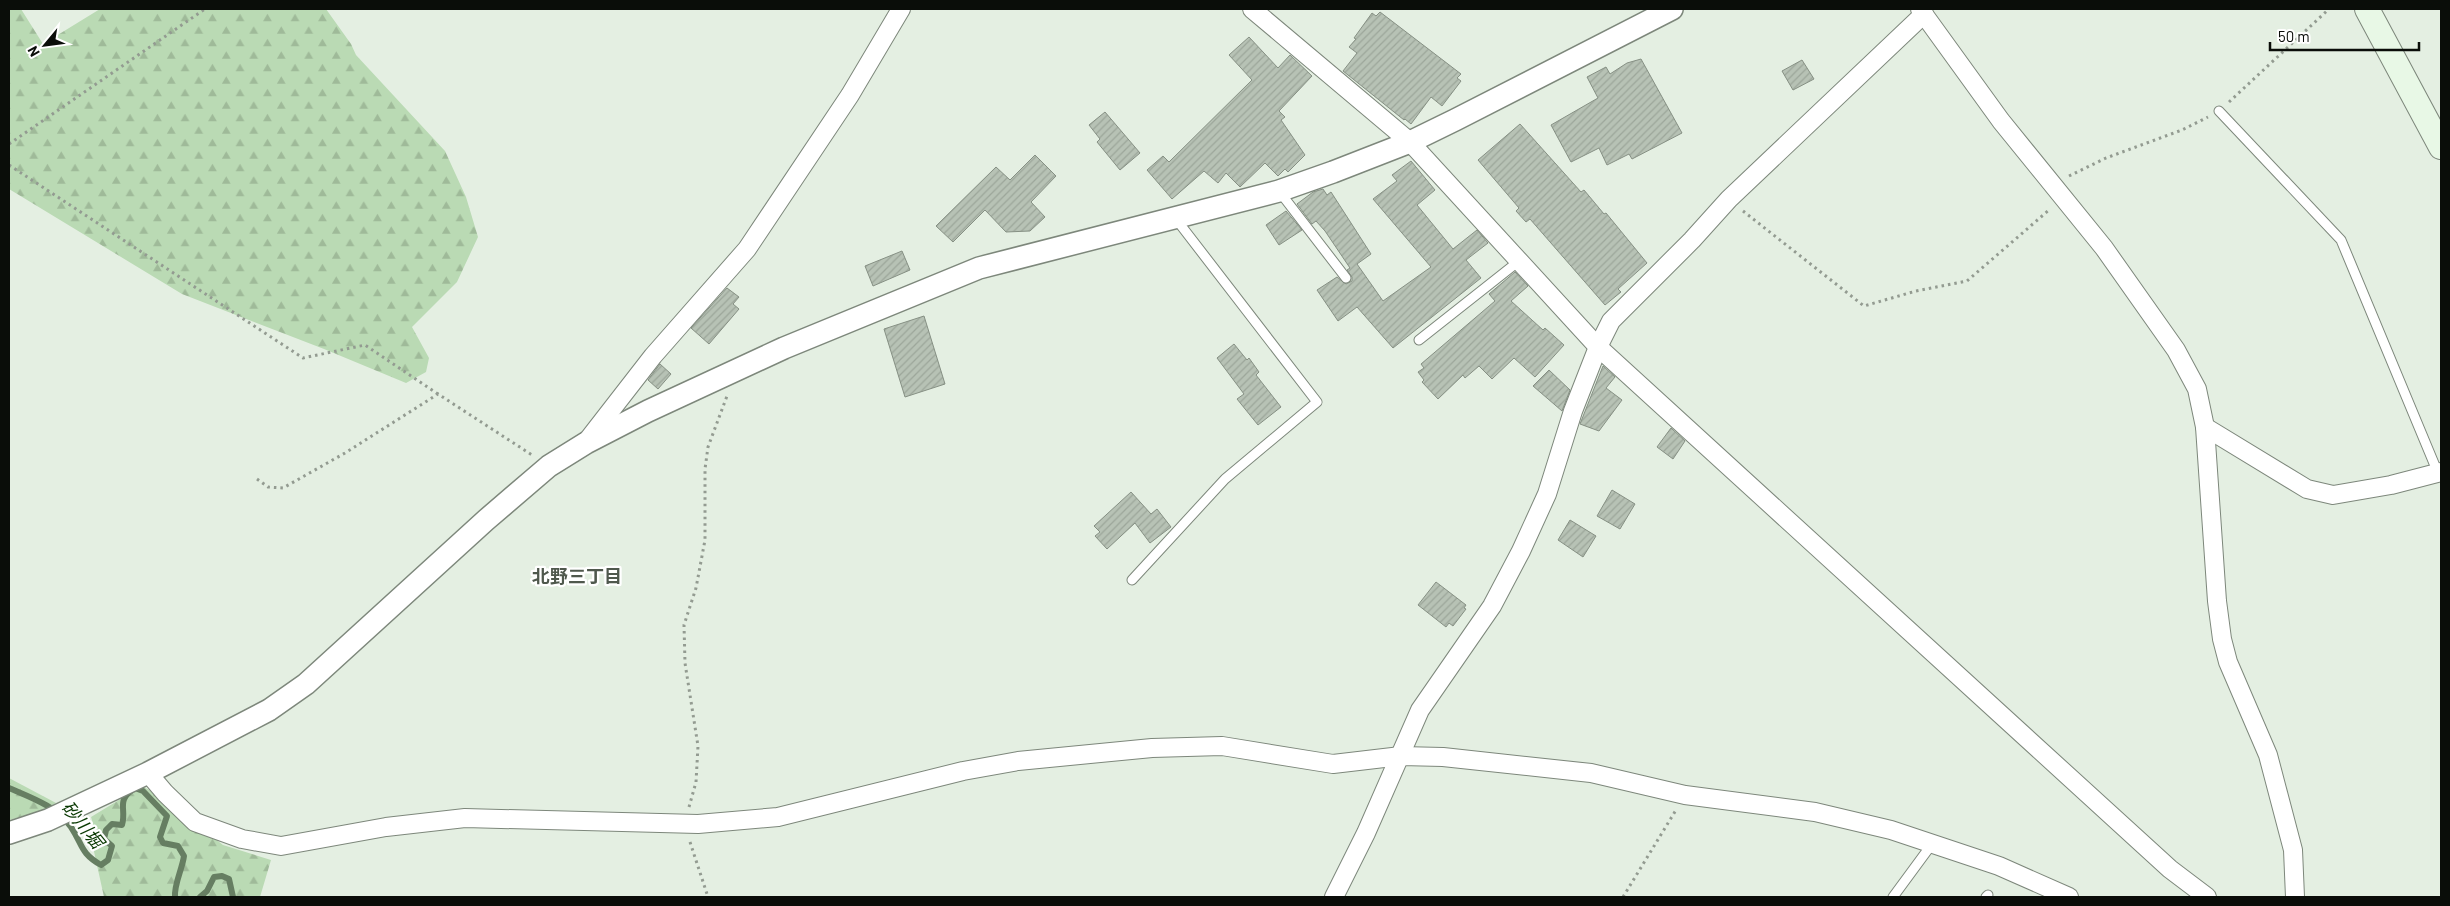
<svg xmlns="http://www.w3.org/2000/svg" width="2450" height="906" viewBox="0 0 2450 906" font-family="Barlow,'Noto Sans JP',sans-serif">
<defs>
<pattern id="forest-firs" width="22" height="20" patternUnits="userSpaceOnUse" patternTransform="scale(1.25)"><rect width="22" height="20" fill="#badab4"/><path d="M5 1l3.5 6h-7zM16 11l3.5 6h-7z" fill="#9fba99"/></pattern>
<pattern id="building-hatch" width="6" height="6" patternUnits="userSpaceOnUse" patternTransform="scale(1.25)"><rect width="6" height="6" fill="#b7c2b5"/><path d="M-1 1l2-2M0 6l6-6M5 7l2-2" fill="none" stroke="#9ca69a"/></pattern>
</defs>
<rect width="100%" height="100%" fill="#e4efe2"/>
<!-- forest -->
<g fill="url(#forest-firs)">
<path d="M9,9H21L43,44L100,9H326L351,44L356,55L445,151L466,197L478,237L457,282L412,327L429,358L426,372L406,383L324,349L182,294L9,189Z"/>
<path d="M9,778L56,803L41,811L9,820Z"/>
<path d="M142,786L157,794L223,845L271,860L260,897H104L93,847L97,837L91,817Z"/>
</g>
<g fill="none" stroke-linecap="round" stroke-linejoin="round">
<!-- stream -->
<g stroke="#667e62" stroke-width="6">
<path d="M9,788C32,798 56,806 71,827C83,845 80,853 101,865L108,860L112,846L104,839L106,830L112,824L122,825C127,808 115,801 135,788L143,791L167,816L160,837L163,843L178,846L184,856C182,870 174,884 175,897"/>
<path d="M200,897L207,891L214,877L222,876L229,879L233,897"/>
</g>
</g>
<!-- building -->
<g fill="url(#building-hatch)" stroke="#869084">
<path d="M1380,12L1461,74L1457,78L1461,81L1442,106L1431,97L1411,124L1405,119L1404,120L1343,71L1357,53L1349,47L1356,39L1354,38L1372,13L1376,16Z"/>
<path d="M1249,37L1278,68L1290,55L1312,76L1279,111L1285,117L1281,120L1305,155L1288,172L1285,169L1278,176L1265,163L1240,187L1226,173L1218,183L1204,171L1172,199L1147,170L1163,156L1169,162L1252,80L1229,55Z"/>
<path d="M1641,59L1682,133L1632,159L1629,154L1607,165L1599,148L1571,162L1551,125L1598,98L1587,77L1606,67L1610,74L1627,63Z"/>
<path d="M1802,60L1814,79L1793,90L1782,71Z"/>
<path d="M1105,112L1140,153L1120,170L1097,142L1100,139L1089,125Z"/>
<path d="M1520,124L1581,192L1584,190L1604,214L1606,213L1647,263L1618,289L1621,292L1605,305L1530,219L1526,222L1516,211L1519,208L1478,160Z"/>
<path d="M1035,155L1056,176L1031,202L1045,217L1030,231L1006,232L985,210L953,242L936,226L996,167L1010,180Z"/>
<path d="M1411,161L1435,190L1417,205L1453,249L1477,230L1488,243L1466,260L1481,278L1393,348L1357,307L1338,321L1317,290L1337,277L1346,284L1352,281V277L1347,270L1350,268L1325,231L1316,221L1312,224L1297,204L1313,192L1323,189L1327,195L1331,192L1371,254L1357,264L1383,301L1431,267L1373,199L1397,181L1392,175Z"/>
<path d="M1286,211L1302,230L1279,245L1266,225Z"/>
<path d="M902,251L910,270L873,286L865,266Z"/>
<path d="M1515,272L1528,286L1511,301L1543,330L1545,328L1564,345L1535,377L1514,358L1492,379L1479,366L1465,378L1463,375L1438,399L1422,382L1424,380L1418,372L1424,368L1421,364L1495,301L1489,294Z"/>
<path d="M727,288L739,297L733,304L739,309L709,344L691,328Z"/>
<path d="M924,316L945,384L905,397L884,329Z"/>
<path d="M1234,344L1247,360L1249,358L1259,372L1256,375L1281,407L1258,425L1237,399L1244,394L1217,358Z"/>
<path d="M660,364L671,374L658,389L648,380Z"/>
<path d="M1603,366L1615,377L1606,388L1622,400L1599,431L1580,424Z"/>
<path d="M1549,370L1570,390L1562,411L1533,386Z"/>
<path d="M1671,428L1685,441L1673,459L1657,447Z"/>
<path d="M1612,490L1635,504L1620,529L1597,516Z"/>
<path d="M1131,492L1151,514L1157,509L1171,527L1150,543L1135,523L1107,549L1095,536L1100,532L1094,526Z"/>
<path d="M1570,520L1596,536L1583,557L1558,540Z"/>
<path d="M1436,582L1466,605L1464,608L1466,609L1453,626L1449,623L1446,627L1418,605Z"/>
</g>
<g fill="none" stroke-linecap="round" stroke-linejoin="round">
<!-- service casing -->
<g stroke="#7d877b" stroke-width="11">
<g id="service">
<path d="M2219,111L2341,240L2438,473"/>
<path d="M1279,191L1346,278"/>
<path d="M1419,340L1519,261"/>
<path d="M1132,580L1225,479L1317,402L1176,219"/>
<path d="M1893,897L1932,844"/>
<path d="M1986,897L1988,895"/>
</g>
</g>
<!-- minor casing -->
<g stroke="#7d877b" stroke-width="20">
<g id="minor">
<path d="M1252,9L1410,142L1598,347L2170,869L2207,897"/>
<path d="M1920,9L2001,121L2104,248L2176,350L2197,389L2205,427L2217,601L2222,639L2228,662L2268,755L2293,850L2295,897"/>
<path d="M2205,427L2307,489L2333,495L2391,485L2441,472"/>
<path d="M587,441L653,356L747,249L850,95L901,9"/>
<path d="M148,773L165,793L195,822L242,839L281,846L386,827L465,818L698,824L778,817L963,771L1018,761L1152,748L1222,746L1333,764L1401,756L1443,757L1591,773L1685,795L1815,812L1891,830L1999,866L2069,897"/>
<path d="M1334,897L1366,833L1420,710L1492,606L1521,551L1547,494L1573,411L1598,347L1611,321L1692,240L1729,199L1924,14"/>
</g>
</g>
<!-- tertiary casing -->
<g stroke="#7d877b" stroke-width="24">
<path id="tertiary" d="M9,833L48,820L148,773L269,710L306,684L486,520L549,466L586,443L648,411L784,348L979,268L1279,191L1333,172L1410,142L1455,120L1672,9"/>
</g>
<!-- secondary casing -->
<g stroke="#7d877b" stroke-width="26">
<path id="secondary" d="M2367,9L2441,147"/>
</g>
<!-- path -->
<g stroke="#939b91" stroke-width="3" stroke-dasharray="2.5 4" stroke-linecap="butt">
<path d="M2229,102L2329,9"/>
<path d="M9,144L205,9"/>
<path d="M9,165L303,358L365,345L438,394"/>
<path d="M2069,176L2106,158L2182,130L2208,117"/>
<path d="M1743,211L1864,306L1916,291L1967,281L2049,210"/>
<path d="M257,479L268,487L283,488L345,453L438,394L532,455"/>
<path d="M689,807L696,782L698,746L685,663L684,625L696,588L705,540V469L708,447L727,396"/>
<path d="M690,842L708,897"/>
<path d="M1623,897L1676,810"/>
</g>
<!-- service -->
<use href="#service" stroke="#fff" stroke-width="9"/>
<!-- minor -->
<use href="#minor" stroke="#fff" stroke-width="18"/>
<!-- tertiary -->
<use href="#tertiary" stroke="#fff" stroke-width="21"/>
<!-- secondary -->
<use href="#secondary" stroke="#e8f8e6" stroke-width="24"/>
</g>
<g text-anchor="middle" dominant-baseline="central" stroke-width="4.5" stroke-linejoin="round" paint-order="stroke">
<!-- neighbourhood labels -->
<g font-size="18" font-weight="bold" fill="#4f584d" stroke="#fff">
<text x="577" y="576">北野三丁目</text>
</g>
<!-- water labels -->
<g font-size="18" font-style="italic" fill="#093902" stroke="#fff">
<text transform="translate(83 824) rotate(51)">砂川堀</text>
</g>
</g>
<!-- border -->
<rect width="2450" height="906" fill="none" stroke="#0a0d09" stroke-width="20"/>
<!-- north arrow -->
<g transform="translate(45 45) rotate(241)" stroke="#ffffff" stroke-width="4" paint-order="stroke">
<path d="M0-4L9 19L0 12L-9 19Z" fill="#0a0d09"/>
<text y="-8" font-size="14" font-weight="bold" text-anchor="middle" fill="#0a0d09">N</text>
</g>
<!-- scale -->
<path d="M2270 42v8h149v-8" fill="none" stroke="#0a0d09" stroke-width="2.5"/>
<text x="2278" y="42" font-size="15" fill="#0a0d09" stroke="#ffffff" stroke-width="4" paint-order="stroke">50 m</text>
</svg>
